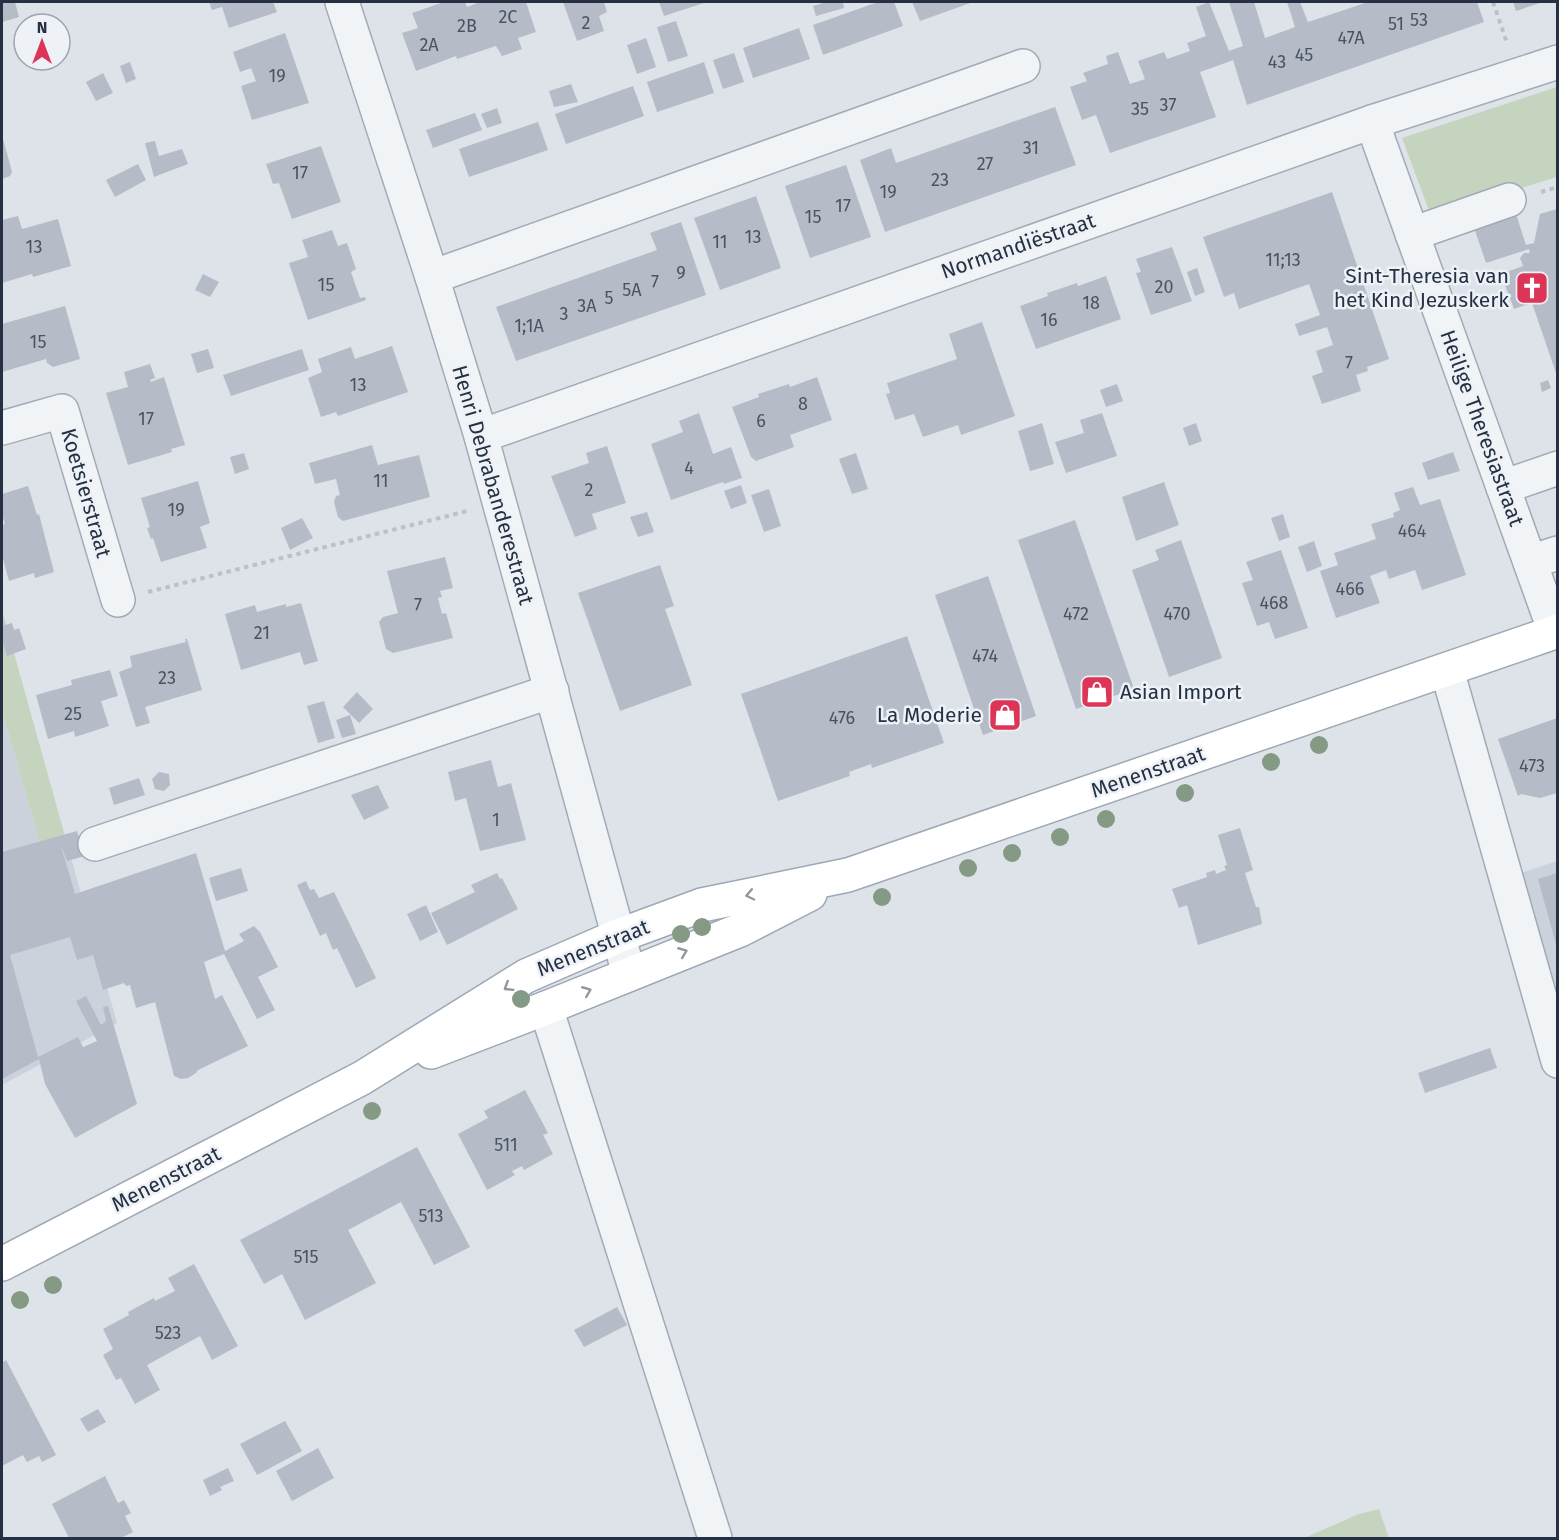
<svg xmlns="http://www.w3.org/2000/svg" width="1559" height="1540" viewBox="0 0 1559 1540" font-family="'Fira Sans',sans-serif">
<rect width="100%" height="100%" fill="#dee3e9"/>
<!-- built -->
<g fill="#ccd2dc">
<path d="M2,710L41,846L65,836L117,1023L2,1085Z"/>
<path d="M1557,861V1003L1521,873Z"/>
</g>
<!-- green -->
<g fill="#c5d4be">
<path d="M1557,87V177L1431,216L1402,138Z"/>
<path d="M2,610L65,836L41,846L2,710Z"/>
<path d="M1379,1509L1389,1538H1304L1359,1514Z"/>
</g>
<!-- building -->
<g fill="#b5bcc7">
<path d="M2,2H15L19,17L2,22Z"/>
<path d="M209,2H273L277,12L229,28L222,7L212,10Z"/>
<path d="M444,2H465L467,7L480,2H526L536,32L518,38L522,49L502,56L496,46L457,59L456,56L416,71L402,33L418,28L412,13Z"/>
<path d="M563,2H604L607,12L599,16L604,31L577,41Z"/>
<path d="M659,2H707L664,16Z"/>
<path d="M827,2H843L844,8L816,16L813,6Z"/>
<path d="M878,2H894L903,26L823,55L813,25Z"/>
<path d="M912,2H973L920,21Z"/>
<path d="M1209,2L1229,51L1243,46L1229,2H1254L1265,38L1295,27L1287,2H1300L1308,22L1368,2H1477L1484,22L1247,105L1233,60L1217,66L1200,72L1216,117L1110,153L1096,115L1082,120L1070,87L1087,81L1083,73L1108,64L1106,56L1118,52L1130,84L1145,79L1138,61L1164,52L1167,59L1190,51L1187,43L1206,36L1196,7Z"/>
<path d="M1513,2H1543L1516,11Z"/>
<path d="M676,21L688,56L668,62L657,27Z"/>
<path d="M799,28L810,59L753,78L743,48Z"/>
<path d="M285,33L309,103L252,120L241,86L256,81L251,68L240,72L233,52Z"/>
<path d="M646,38L656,67L637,74L627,45Z"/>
<path d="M734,53L744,82L723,89L713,60Z"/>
<path d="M130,62L136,79L126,83L120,66Z"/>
<path d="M704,62L714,93L657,112L647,82Z"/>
<path d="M103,73L113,93L96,101L86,82Z"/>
<path d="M571,84L578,102L554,107L549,91Z"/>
<path d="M633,86L644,116L566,144L555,114Z"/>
<path d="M1055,107L1076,165L885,232L860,160L891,148L896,163Z"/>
<path d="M497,108L502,123L487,128L481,114Z"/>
<path d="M475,113L482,130L433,148L426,130Z"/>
<path d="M538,122L548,150L469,177L459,149Z"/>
<path d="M2,135L12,172L10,176L2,179Z"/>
<path d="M155,141L159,156L182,149L188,164L154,177L145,143Z"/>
<path d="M321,146L341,202L292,219L279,183L273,184L266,164Z"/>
<path d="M138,164L146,180L115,197L106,180Z"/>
<path d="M846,165L871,237L810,258L785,186Z"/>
<path d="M1332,192L1389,359L1367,367L1368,371L1356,375L1361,391L1322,404L1312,376L1323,372L1316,351L1333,345L1327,327L1299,336L1295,324L1320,315L1309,284L1239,309L1234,293L1224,297L1203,237Z"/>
<path d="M756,196L781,268L720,290L694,218Z"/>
<path d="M1557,209V376L1532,303L1514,309L1501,274L1523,266L1520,258L1524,253H1530L1529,249L1486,263L1472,222L1515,211L1526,245L1534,243L1540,214Z"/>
<path d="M18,216L22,229L58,219L71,266L33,277L32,274L2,283V220Z"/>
<path d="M681,222L706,295L516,361L496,307L657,250L650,233Z"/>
<path d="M332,230L338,246L347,243L356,269L351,272L360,298L365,297L366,300L308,320L289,263L308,257L302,240Z"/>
<path d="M1172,247L1192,301L1151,315L1136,273L1141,272L1136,259Z"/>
<path d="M1197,268L1205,292L1195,296L1187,272Z"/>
<path d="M203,274L219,282L210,297L195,290Z"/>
<path d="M1106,276L1121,319L1036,349L1020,306L1048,296L1047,293L1077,283L1078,286Z"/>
<path d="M65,306L80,359L53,367L47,363L46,359L2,372V324Z"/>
<path d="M982,322L1015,416L961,435L958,425L923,437L914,414L895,420L886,394L890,393L887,383L957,359L949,334Z"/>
<path d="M392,346L408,392L338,416L336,412L321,417L308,378L322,372L318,359L351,347L355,359Z"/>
<path d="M208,349L214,368L197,373L191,354Z"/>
<path d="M302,349L309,370L231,396L223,375Z"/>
<path d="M150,364L155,378L150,380L151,382L164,377L185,445L171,449L172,452L128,465L106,393L128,387L124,372Z"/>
<path d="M817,377L832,420L790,435L794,447L756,461L751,457L732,407L759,397L758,394L789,384L790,387Z"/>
<path d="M1548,380L1551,388L1542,392L1540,383Z"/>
<path d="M1117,384L1123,401L1106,407L1100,390Z"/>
<path d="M699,413L713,454L731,447L742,478L724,484L723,482L671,500L651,444L683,432L679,421Z"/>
<path d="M1102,413L1117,456L1066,473L1055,442L1084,433L1080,420Z"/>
<path d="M1042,423L1054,464L1030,471L1018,431Z"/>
<path d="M1196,423L1202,441L1189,446L1183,428Z"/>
<path d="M372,445L378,465L419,455L430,497L343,521L338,517L334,502L336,496L340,495L336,479L315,484L309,463Z"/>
<path d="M607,446L626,503L592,514L597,529L575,537L551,476L589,463L586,453Z"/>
<path d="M1453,452L1460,471L1428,480L1422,463Z"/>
<path d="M244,453L249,469L235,474L230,457Z"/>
<path d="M856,453L868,489L852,494L839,459Z"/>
<path d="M198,481L210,523L200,527L207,548L161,562L153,538L151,539L147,528L150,527L141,498Z"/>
<path d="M1164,482L1179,525L1136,541L1122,497Z"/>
<path d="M741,485L747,503L731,509L724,491Z"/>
<path d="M28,486L37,515L39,514L54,572L35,578L34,573L9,581L2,555V525L5,524L3,518H2V494Z"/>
<path d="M1413,487L1420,505L1440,499L1466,575L1422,590L1415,570L1389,579L1386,570L1370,576L1380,603L1336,618L1320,571L1338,565L1334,553L1376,539L1371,524L1394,517L1393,513L1400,510L1394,493Z"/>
<path d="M769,489L781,526L764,532L751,495Z"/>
<path d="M647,512L654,532L638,537L630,517Z"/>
<path d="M1283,514L1290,537L1279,541L1271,518Z"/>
<path d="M302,518L313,538L290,550L281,528Z"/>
<path d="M1075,520L1134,689L1076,709L1018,540Z"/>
<path d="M1181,540L1222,658L1169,677L1132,570L1159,560L1155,550Z"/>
<path d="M1314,541L1322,566L1307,572L1298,547Z"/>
<path d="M1281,550L1308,628L1275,639L1269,622L1257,626L1242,583L1253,580L1246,562Z"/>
<path d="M445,557L453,588L440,591L442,597L438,598L442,614L446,613L453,638L393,653L386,649L379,622L383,617L398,613L387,571Z"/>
<path d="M660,565L674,606L665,609L692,685L620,711L578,593Z"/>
<path d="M988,576L1036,716L983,735L935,595Z"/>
<path d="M301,603L318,661L304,665L300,652L241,670L225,614L255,605L257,612L286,604V607Z"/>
<path d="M12,623L14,630L19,628L26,649L7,656L2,639V626Z"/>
<path d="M907,636L944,743L872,768L871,764L849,772L850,776L778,801L741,694Z"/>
<path d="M185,639H187L202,690L145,707L150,723L136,727L119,672L132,667L130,656L186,642Z"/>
<path d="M110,670L118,696L101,701L109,726L75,737L74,731L48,739L36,695L72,685L71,680Z"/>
<path d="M357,692L373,709L359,723L343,707Z"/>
<path d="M324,701L335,738L318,743L307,706Z"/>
<path d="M350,715L356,734L342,738L336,720Z"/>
<path d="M1557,718V793L1540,798L1521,794L1518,796L1498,739Z"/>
<path d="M491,760L498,787L511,783L526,840L480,851L466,798L455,801L448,772Z"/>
<path d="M159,772L169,774L170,785L164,791L155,789L152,779Z"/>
<path d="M139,778L145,795L114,805L109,788Z"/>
<path d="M378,785L389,808L364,820L351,795Z"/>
<path d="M1240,828L1253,870L1245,873L1256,907H1259L1262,924L1198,945L1187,905L1179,908L1172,889L1207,877L1206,873L1215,870L1216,874L1226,870L1224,866L1227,865L1218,835Z"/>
<path d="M77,831L85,856L67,861L60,843L75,894L196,853L225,951L244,941L239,934L254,926L260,932L278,967L258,977L275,1010L257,1019L224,954L204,962L215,999L222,995L248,1046L198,1070L196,1073L188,1078L181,1079L174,1076L155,1002L136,1008L130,985L126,986L124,983L103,990L93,955L77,960L70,937L10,955L38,1057L78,1037L83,1047L97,1041L76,1001L86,996L101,1025L106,1021L103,1007L108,1006L137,1104L75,1138L45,1084L39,1059L2,1079V852Z"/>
<path d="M241,868L248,891L216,901L209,878Z"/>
<path d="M497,873L500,879L502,878L518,909L447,945L431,913L475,892L471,885Z"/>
<path d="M1557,873V948L1538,879Z"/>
<path d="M306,881L310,890L314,889L319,898L334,892L376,978L356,988L337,948L333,950L326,933L320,936L297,885Z"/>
<path d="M426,905L438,932L420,941L407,914Z"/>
<path d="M1490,1048L1497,1068L1425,1093L1418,1073Z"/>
<path d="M525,1090L548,1133L543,1135L553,1154L524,1170L522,1166L512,1171L515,1175L487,1190L458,1134L488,1118L484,1111Z"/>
<path d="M417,1147L470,1247L434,1265L401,1202L348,1230L376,1283L305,1320L282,1274L264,1284L240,1240Z"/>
<path d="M194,1264L238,1346L212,1360L200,1336L147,1365L160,1390L135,1404L121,1378L116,1380L103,1355L113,1349L103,1329L129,1315L128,1312L154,1298L155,1301L175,1291L168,1278Z"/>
<path d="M617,1307L627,1325L584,1347L574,1330Z"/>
<path d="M6,1360L56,1455L42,1462L39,1456L27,1462L23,1455L2,1466V1363Z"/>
<path d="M98,1409L106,1422L88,1432L80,1419Z"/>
<path d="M285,1421L302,1451L257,1475L240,1444Z"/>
<path d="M318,1448L334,1478L292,1501L276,1471Z"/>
<path d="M228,1468L234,1481L220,1487L222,1490L210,1496L203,1480Z"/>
<path d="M105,1476L118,1503L124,1500L131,1513L125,1516L133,1532L121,1538H69L52,1504Z"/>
</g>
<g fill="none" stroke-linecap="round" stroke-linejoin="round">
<!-- minor casing -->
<g stroke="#a3aab4" stroke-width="36">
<g id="minor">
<path d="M342,2L432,277L481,436L629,974"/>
<path d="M1372,122L1555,632"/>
<path d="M1412,234L1509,200"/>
<path d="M432,277L1023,66"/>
<path d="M2,428L62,411L118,600"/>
<path d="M481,436L1372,122L1558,62"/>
<path d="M1503,487L1558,468"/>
<path d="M1530,562L1558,553"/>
<path d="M1447,670L1558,1061"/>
<path d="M95,844L552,691"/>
<path d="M546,1008L715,1538"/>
</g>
</g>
<!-- major casing -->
<g stroke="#9ca8b6" stroke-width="36">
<g id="major">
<path d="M431,1052L546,1008L740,930L810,894"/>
<path d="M2,1264L362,1078L526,976L618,936L702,905L848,875L1558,631"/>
</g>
</g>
<!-- path -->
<g stroke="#bcc1c8" stroke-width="4" stroke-dasharray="4.5 4.5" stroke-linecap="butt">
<path d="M1493,2L1507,43"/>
<path d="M1541,192L1558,187"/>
<path d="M148,592L467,511"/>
</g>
<!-- minor -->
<use href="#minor" stroke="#f1f4f7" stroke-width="33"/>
<!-- major -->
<use href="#major" stroke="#fff" stroke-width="33"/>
</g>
<!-- trees -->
<g fill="#859a84">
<circle cx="1319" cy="745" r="9"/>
<circle cx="1271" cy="762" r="9"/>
<circle cx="1185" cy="793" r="9"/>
<circle cx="1106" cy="819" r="9"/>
<circle cx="1060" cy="837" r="9"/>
<circle cx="1012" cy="853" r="9"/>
<circle cx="968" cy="868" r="9"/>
<circle cx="882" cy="897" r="9"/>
<circle cx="702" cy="927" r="9"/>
<circle cx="681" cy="934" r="9"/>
<circle cx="521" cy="999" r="9"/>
<circle cx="372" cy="1111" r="9"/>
<circle cx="53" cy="1285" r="9"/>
<circle cx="20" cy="1300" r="9"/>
</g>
<!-- one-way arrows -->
<defs><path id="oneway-chevron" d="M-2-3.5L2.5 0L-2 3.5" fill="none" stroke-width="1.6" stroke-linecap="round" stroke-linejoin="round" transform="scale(1.5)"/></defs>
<g stroke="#9298a0">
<use href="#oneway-chevron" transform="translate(750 895) rotate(168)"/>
<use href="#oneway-chevron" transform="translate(683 952) rotate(-22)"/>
<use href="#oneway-chevron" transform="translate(508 987) rotate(148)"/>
<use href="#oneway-chevron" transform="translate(587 991) rotate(-22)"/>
</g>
<!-- icons -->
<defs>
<g id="church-square" transform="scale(1.725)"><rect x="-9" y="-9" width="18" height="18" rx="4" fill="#dc3557" stroke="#eef2f7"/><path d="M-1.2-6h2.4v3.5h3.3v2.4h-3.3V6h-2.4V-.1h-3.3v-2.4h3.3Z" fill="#fff"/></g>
<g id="shop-square" transform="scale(1.725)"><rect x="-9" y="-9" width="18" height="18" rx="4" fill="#dc3557" stroke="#eef2f7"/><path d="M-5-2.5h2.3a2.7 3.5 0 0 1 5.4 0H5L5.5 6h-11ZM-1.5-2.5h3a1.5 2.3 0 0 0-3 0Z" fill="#fff"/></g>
</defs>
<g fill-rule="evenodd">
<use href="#church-square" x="1532" y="288"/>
<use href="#shop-square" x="1097" y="692"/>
<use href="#shop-square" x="1005" y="715"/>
</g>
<g text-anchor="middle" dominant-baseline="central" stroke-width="5" stroke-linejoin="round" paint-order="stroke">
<!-- number labels -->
<g font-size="18" fill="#495463">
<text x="508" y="17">2C</text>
<text x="1419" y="20">53</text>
<text x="586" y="23">2</text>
<text x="1396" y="24">51</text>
<text x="467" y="26">2B</text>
<text x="1351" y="38">47A</text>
<text x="429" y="45">2A</text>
<text x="1304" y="55">45</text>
<text x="1277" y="62">43</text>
<text x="277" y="76">19</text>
<text x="1168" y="105">37</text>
<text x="1140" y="109">35</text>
<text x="1031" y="148">31</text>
<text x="985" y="164">27</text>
<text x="300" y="173">17</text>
<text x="940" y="180">23</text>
<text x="888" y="192">19</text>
<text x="843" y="206">17</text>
<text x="813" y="217">15</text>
<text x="753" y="237">13</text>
<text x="720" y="242">11</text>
<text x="34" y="247">13</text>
<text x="1283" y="260">11;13</text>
<text x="681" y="273">9</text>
<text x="655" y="282">7</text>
<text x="326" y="285">15</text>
<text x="1164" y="287">20</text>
<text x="632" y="290">5A</text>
<text x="609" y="298">5</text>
<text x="1091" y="303">18</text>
<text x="587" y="306">3A</text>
<text x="564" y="314">3</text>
<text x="1049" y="320">16</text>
<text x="529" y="326">1;1A</text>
<text x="38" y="342">15</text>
<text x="1349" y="363">7</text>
<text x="358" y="385">13</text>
<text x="803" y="404">8</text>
<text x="146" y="419">17</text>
<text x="761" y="421">6</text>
<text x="689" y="468">4</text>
<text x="381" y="481">11</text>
<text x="589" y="490">2</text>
<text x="176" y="510">19</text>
<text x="1412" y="531">464</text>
<text x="1350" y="589">466</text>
<text x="1274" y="603">468</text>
<text x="418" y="605">7</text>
<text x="1076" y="614">472</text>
<text x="1177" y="614">470</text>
<text x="262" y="633">21</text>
<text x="985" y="656">474</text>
<text x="167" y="678">23</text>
<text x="73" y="714">25</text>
<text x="842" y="718">476</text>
<text x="1532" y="766">473</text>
<text x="496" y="820">1</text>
<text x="506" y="1145">511</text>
<text x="431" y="1216">513</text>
<text x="306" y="1257">515</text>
<text x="168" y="1333">523</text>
</g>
<!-- street labels -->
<g font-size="21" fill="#253142" stroke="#eef2f7">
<text transform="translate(1018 246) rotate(-19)">Normandiëstraat</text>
<text transform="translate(1482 428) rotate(70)">Heilige Theresiastraat</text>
<text transform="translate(493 485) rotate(74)">Henri Debrabanderestraat</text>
<text transform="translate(86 493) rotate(74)">Koetsierstraat</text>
<text transform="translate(1148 772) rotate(-19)">Menenstraat</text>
<text transform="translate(593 948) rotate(-22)">Menenstraat</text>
<text transform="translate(166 1179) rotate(-27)">Menenstraat</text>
</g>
<!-- poi labels -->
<g font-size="21" fill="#253142" stroke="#eef2f7" text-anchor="end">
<text x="1509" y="276">Sint-Theresia van<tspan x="1509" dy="24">het Kind Jezuskerk</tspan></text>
<text x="1120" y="692" text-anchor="start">Asian Import</text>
<text x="982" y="715">La Moderie</text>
</g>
</g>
<!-- border -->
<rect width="1559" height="1540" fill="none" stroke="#253142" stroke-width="6"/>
<!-- north arrow -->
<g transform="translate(42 42)"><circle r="28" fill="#eef2f7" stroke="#9ea5af" stroke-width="1.5"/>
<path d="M0-4.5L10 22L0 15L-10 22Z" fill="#dc3557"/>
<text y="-9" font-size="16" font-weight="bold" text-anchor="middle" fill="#253142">N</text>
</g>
</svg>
